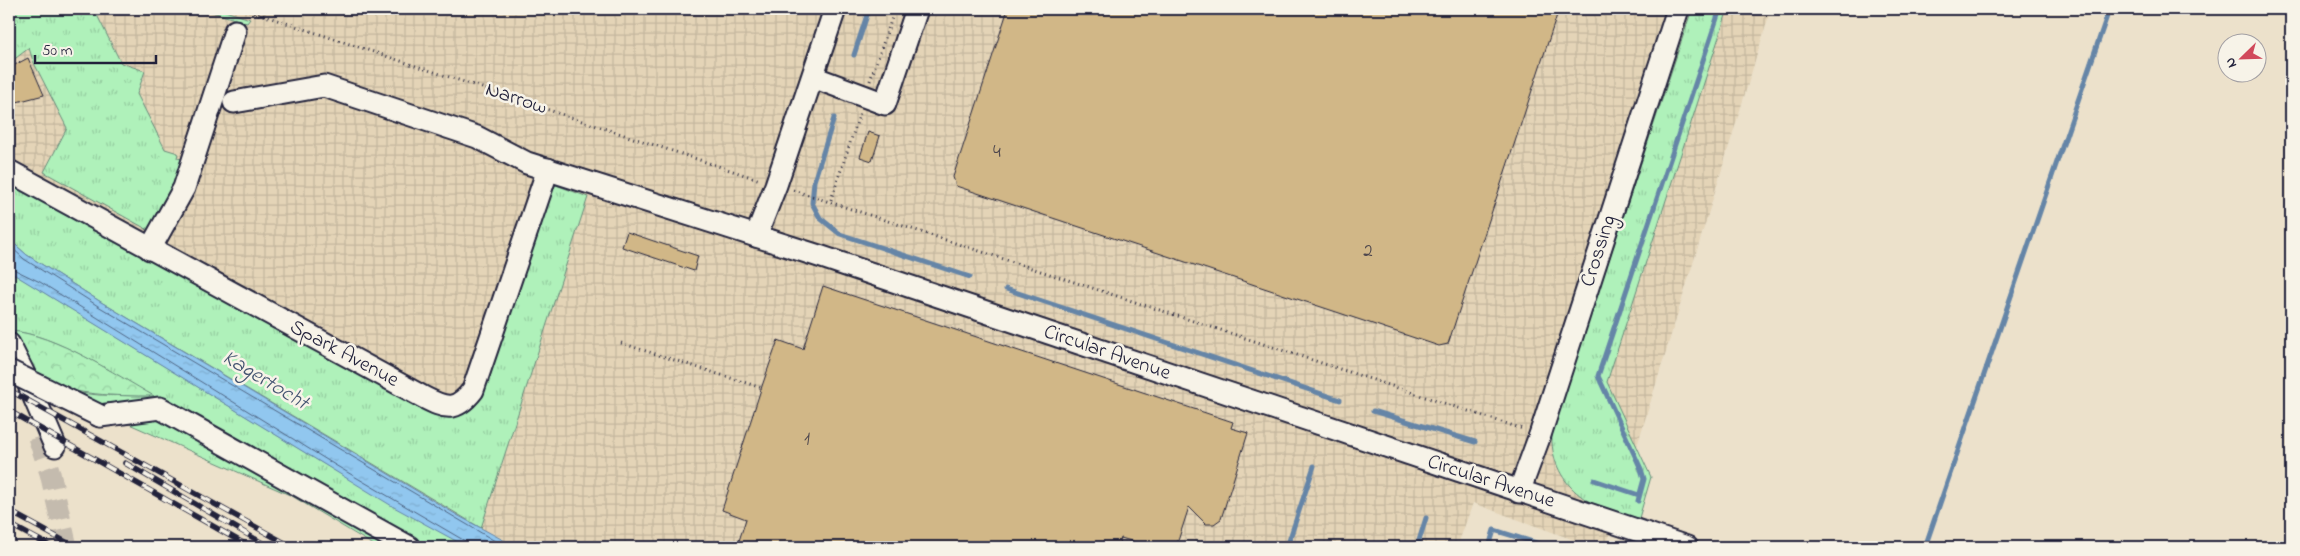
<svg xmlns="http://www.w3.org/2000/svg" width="2300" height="556" viewBox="0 0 2300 556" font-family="'Indie Flower',sans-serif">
<defs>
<pattern id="industrial-grid" width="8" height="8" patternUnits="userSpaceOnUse" patternTransform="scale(1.25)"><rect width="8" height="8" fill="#e4d4b7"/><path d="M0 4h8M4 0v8" fill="none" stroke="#c3b69e"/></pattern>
<pattern id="grass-tufts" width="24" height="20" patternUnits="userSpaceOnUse" patternTransform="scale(1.25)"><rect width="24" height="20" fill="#aff1ba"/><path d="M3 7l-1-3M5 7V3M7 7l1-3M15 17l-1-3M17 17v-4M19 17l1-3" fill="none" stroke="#96cea1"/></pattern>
<pattern id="forest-crowns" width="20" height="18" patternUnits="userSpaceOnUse" patternTransform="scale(1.25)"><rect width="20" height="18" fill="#aff1ba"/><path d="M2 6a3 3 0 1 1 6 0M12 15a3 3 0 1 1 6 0" fill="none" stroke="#96cea1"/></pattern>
<pattern id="water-ripples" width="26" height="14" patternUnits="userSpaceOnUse" patternTransform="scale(1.25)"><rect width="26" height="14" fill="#91c7ef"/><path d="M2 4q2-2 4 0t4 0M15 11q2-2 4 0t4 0" fill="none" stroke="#7dabce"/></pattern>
</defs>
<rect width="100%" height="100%" fill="#ece1cb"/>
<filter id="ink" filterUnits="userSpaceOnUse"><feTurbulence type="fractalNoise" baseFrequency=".02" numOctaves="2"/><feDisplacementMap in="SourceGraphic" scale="10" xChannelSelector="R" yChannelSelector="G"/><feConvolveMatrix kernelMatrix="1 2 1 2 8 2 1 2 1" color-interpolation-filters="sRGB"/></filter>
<g filter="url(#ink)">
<!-- industrial -->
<path fill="url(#industrial-grid)" d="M9,9H1771L1606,547H1593L1473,503L1457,547H490L9,255Z"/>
<!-- grass -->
<g fill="url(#grass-tufts)" stroke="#688a7a">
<path d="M9,9H94L121,63L145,71L137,94L165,149L178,153L177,158L182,159L180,164L184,165L150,231L44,172L67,128L33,61L29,48L12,61L9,43Z"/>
<path d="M203,9H219L250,19L247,23Z"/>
<path d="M1692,9H1728L1607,382L1651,477L1639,518C1592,512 1549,485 1552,432Z"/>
<path d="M9,181L441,417C457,418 468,414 479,401L546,195L556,185L588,197L481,528L101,302L27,255L9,239Z"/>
<path d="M9,271L332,469L467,547H377L292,496L84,404L70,392L99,395L152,396C114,374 55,334 11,331L9,328Z"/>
</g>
<!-- forest -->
<path fill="url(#forest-crowns)" stroke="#688a7a" d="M11,331C55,334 115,374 154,396C111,396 80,395 39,382Z"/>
<!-- water -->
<path fill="url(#water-ripples)" stroke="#6585a7" d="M9,239L27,255L101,302L457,515L516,547H467L392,506L10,272Z"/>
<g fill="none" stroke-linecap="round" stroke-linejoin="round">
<!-- shore -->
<g stroke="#4e6483" stroke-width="1">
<path d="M9,245L24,259L98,306L505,547"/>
<path d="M9,267L40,282L335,465L465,541L468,547"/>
</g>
<!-- stream -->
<g stroke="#6585a7" stroke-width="5">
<path d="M854,55L869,9"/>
<path d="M834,118L814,181L812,203L820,218L840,234L970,277"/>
<path d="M1006,289L1340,400"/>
<path d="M1373,411L1475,442"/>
<path d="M1594,480L1639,495"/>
<path d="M1638,501L1644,479L1641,469L1598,376L1720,9"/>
<path d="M1287,547L1314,466"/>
<path d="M1417,547L1426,518"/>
<path d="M1489,547L1494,530L1549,547"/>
<path d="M1925,547L2107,16"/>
</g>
</g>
<!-- building -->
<g fill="#d1b787" stroke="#22223b">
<path d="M1008,9H1559L1448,344L1439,346L956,186L953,177Z"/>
<path d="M28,58L44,95L9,104V68Z"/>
<path d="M868,132L880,136L872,161L860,157Z"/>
<path d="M627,232L698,256L694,271L622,247Z"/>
<path d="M823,286L1233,422L1231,428L1248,433L1221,519L1214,524H1206L1189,507L1176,547H1151L1121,538L1118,547H737L746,519L722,510L762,386L778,340L803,349Z"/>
</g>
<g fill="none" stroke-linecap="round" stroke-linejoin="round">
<!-- minor-tunnel -->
<path stroke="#c4bbae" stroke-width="21" stroke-dasharray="21 11" stroke-linecap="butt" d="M38,437L50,473L67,547"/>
<!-- minor casing -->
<g stroke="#22223b" stroke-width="25">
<g id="minor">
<path d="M813,77L885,104L917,9"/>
<path d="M234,102L324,86L477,137L527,163L819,256L1687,547"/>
<path d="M9,171L423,397C446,409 456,412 473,390L548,169"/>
<path d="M756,236L776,185L835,9"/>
<path d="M150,249L184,188L235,31"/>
<path d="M9,344L25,376L55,446"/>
<path d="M100,416L160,408L409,547"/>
<path d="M1519,492L1540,435L1678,9"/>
</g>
</g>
<!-- path -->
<g stroke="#22223b" stroke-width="3" stroke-dasharray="1 4" stroke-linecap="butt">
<path d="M244,9L760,180"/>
<path d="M870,81L895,9"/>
<path d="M793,190L1523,429"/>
<path d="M831,200L860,113"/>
<path d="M621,343L762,388"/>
</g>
<!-- minor -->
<use href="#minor" stroke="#f7f3e8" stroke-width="21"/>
<!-- rail casing -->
<g stroke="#22223b" stroke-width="5.5">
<g id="rail">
<path d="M9,390L292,547"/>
<path d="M9,411L250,547"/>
<path d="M125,463L269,547"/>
<path d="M9,511L75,547"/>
<path d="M9,524L52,547"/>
</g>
</g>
<!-- rail -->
<use href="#rail" stroke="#f7f3e8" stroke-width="4" stroke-dasharray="11" stroke-linecap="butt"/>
<!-- minor-bridge casing -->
<g stroke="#22223b" stroke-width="25" stroke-linecap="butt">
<path id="minor-bridge" d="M9,371L100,416"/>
</g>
<!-- minor-bridge -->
<use href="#minor-bridge" stroke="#f7f3e8" stroke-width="21"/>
</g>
</g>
<g text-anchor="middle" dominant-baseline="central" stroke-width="5" stroke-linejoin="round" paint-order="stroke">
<!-- number labels -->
<g font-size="19" fill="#4e474e">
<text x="997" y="152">4</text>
<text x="1368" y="251">2</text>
<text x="807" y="439">1</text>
</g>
<!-- street labels -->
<g font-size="21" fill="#22223b" stroke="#f7f3e8">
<text transform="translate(516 99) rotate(18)">Narrow</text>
<text transform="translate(1599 251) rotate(-72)">Crossing</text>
<text transform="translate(1107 353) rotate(19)">Circular Avenue</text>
<text transform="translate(344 354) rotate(28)">Spark Avenue</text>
<text transform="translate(1491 482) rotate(18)">Circular Avenue</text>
</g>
<!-- water labels -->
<g font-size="22" font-style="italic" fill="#435471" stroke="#f7f3e8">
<text transform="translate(265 381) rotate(31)">Kagertocht</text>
</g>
</g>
<!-- margin -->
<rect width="2300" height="556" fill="none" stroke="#f7f3e8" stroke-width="30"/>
<rect x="15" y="15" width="2270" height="526" fill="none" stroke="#22223b" stroke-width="2" filter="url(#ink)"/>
<!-- north arrow -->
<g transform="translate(2242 58) rotate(247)"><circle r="24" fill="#f7f3e8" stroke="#a29fa3"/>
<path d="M0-4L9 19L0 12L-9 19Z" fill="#d1495b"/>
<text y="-8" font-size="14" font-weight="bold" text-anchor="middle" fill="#22223b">N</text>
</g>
<!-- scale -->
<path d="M35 55v8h121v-8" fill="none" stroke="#22223b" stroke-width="2.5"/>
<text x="42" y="55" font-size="15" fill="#22223b" stroke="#f7f3e8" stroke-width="4" paint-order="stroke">50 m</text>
</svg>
